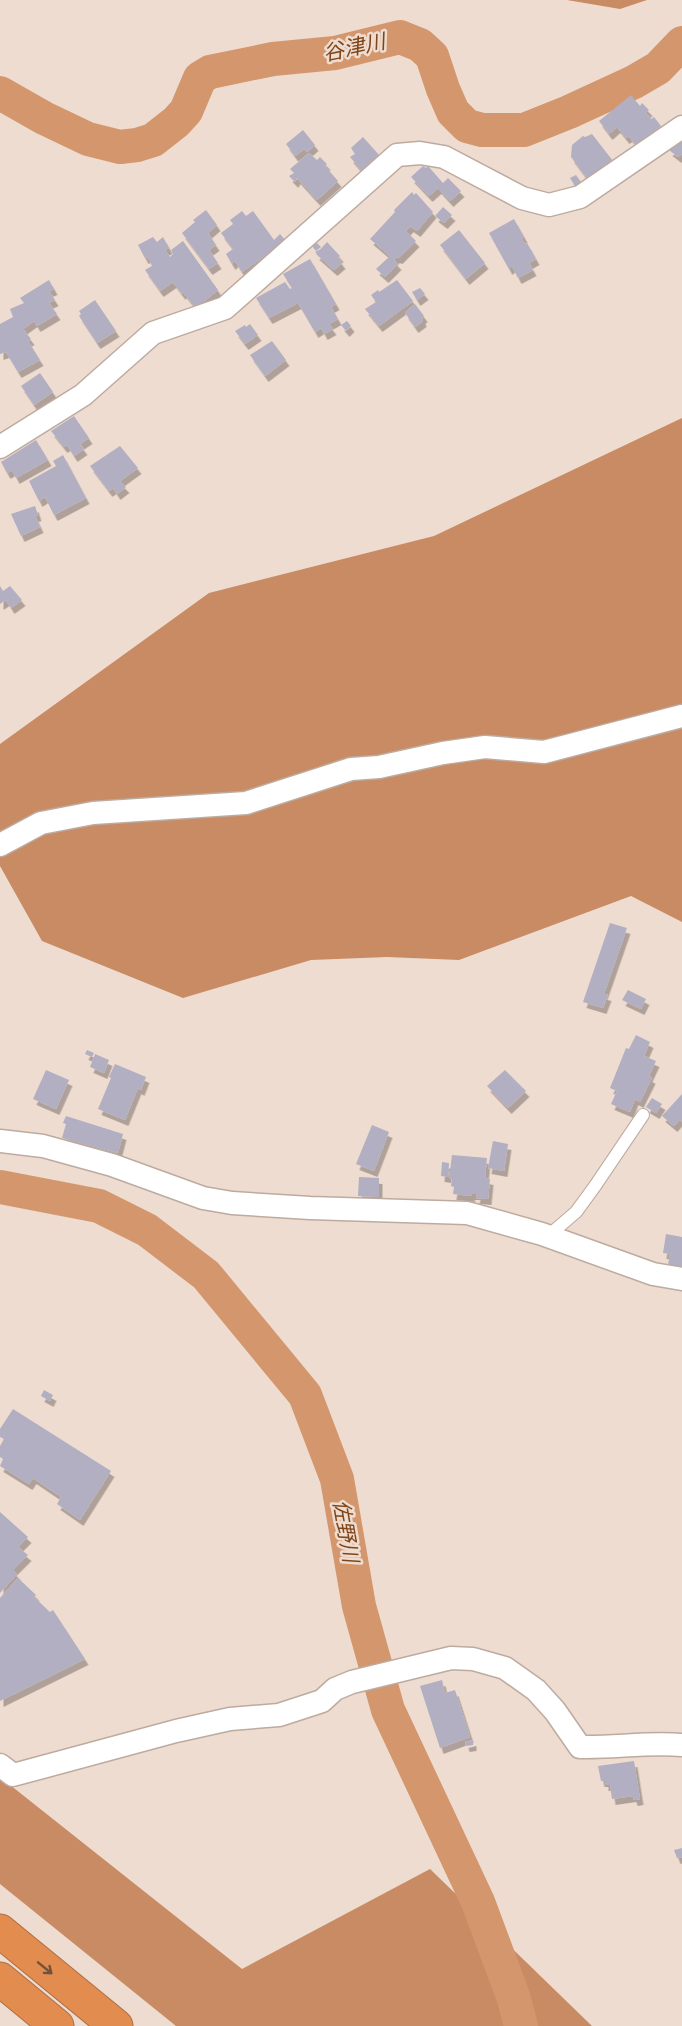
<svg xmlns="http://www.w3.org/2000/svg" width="682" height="2026" viewBox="0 0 682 2026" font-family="Cabin,'Noto Sans JP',sans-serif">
<defs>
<filter id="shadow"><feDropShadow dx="3.5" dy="6" stdDeviation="0" flood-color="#0004"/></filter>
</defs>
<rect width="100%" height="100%" fill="#eedcd0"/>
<!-- forest -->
<g fill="#c88b63">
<path d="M567,0H647L620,9Z"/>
<path d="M682,418V922L631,896L459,960L387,957L311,960L183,998L42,941L0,866V744L209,593L434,536Z"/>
<path d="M0,1777L242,1969L430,1869L592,2026H176L0,1884Z"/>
</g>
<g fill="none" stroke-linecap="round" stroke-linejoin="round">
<!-- river -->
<g stroke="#d3966d" stroke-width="34">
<path d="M0,93L44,118L88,139L120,147L137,145L153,140L176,122L186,111L200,78L210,72L273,59L335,53L400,37L420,45L432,56L443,89L453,112L467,126L482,130H524L569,112L634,82L658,68L682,43"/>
<path d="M0,1187L99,1206L147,1230L206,1275L305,1395L337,1479L359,1606L388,1710L478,1902L513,1996L521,2026"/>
</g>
</g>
<!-- building -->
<g fill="#b1afc1" filter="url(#shadow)">
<path d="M631,95L640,106L642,103L649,110L646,113L651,119L654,117L661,126L636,146L629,136L626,138L617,127L609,134L599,121Z"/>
<path d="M303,130L315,145L307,152L304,149L295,156L286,144Z"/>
<path d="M592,134L613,161L589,181L571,157L572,145L583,136L585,137Z"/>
<path d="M363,137L379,155L361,170L350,157L355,154L351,148Z"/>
<path d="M682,141V154L678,157L669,150Z"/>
<path d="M309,153L317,160L320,157L327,164L325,166L338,181L317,200L297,178L295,182L289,176L294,173L290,169Z"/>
<path d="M423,166L426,168L428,166L443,183L448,178L461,191L450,201L438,188L429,196L411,177Z"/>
<path d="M576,175L581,182L575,186L570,178Z"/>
<path d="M412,192L414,195L416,193L433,212L417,231L410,226L406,231L416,241L399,258L396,257L394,260L398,264L385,277L376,269L390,256L370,239L395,212L394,210Z"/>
<path d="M443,207L452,215L444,223L435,216Z"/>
<path d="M206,210L217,225L208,233L216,245L209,250L218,263L209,269L182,233L195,222L193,220Z"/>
<path d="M242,211L246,216L253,211L274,240L280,234L286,241L242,272L235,261L232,264L226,254L233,249L221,233L233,224L230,220Z"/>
<path d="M514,219L524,237L521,238L525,244L527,243L536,259L529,263L533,270L518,278L512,266L509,269L489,233Z"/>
<path d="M459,230L485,263L466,279L440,245Z"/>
<path d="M153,237L157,242L163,237L169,248L165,250L170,257L173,254L171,250L183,241L218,290L196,308L183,292L182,294L173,282L160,291L145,270L152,266L148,257L145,258L138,245Z"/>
<path d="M327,242L340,256L338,258L342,263L334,270L316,254Z"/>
<path d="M317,243L321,247L316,251L312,246Z"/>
<path d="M310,259L336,304L331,307L338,319L329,324L333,329L324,334L321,328L315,332L298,303L269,318L256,298L285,282L290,289L292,288L283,274Z"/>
<path d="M49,280L54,289L49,291L55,300L49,303L57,314L37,326L34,321L23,329L31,339L28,341L40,360L18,372L6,352L0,354V324L13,317L10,309L24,303L20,298Z"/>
<path d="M397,280L413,301L379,326L365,309L376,302L371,295L378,290L379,292Z"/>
<path d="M420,288L425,294L417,300L412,292Z"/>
<path d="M95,300L116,331L97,343L79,316L81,314L79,311Z"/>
<path d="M415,304L424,316L422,318L423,321L415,327L405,313Z"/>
<path d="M347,321L351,326L346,331L341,325Z"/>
<path d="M250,324L258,335L245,344L235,331L245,325L246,327Z"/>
<path d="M272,341L286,360L265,376L250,355Z"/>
<path d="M40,373L53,392L34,405L21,386Z"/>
<path d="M74,416L89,438L80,444L84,449L74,456L67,445L64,447L51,431Z"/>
<path d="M36,440L48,460L16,478L12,470L7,473L1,462Z"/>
<path d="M120,446L138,468L120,481L126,487L117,494L113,488L109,491L90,466Z"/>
<path d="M63,455L86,498L54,515L45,497L39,501L29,481L56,466L53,461Z"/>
<path d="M35,506L38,515L35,516L40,527L21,536L11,514Z"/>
<path d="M0,586L3,591L10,586L22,600L11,608L6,600L0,604Z"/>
<path d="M610,923L627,928L604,994L608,995L603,1008L583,1002Z"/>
<path d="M628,990L646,999L641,1009L622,1000Z"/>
<path d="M636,1035L650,1042L644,1056L656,1061L649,1076L652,1078L640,1102L635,1099L630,1112L611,1104L617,1091L610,1088L626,1048L629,1049Z"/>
<path d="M87,1050L94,1053L92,1057L85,1054Z"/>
<path d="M95,1054L109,1060L104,1073L90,1067Z"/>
<path d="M115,1064L146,1077L141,1090L138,1088L125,1120L98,1109L111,1078L109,1077Z"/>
<path d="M46,1070L69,1080L56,1109L33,1099Z"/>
<path d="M505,1070L526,1091L508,1108L487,1086Z"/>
<path d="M682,1094V1122L680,1119L674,1126L662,1116Z"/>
<path d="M652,1098L662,1104L656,1113L646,1107Z"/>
<path d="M66,1116L123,1134L118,1153L62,1138L66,1124L63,1123Z"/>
<path d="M372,1125L389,1132L374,1171L356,1164Z"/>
<path d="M493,1141L508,1144L504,1171L488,1168Z"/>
<path d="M452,1155L487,1158L485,1178L490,1179L488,1199L476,1198L477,1194H471L472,1196L453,1194L454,1187L451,1186L452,1179H449Z"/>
<path d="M442,1162L449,1163L448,1177L441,1176Z"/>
<path d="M359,1177L379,1178V1197L358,1196Z"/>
<path d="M666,1234L682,1237V1267L668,1265L670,1254L663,1253Z"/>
<path d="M44,1390L53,1395L50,1401L41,1396Z"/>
<path d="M13,1409L111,1471L80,1520L57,1504L61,1497L33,1478L29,1484L0,1466L3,1459L0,1457V1446L4,1439L0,1437V1429Z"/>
<path d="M0,1512L28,1537L18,1547L28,1555L13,1570L17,1574L0,1593Z"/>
<path d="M18,1578L36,1595L34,1597L50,1612L53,1610L85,1659L0,1701V1598Z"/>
<path d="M442,1680L445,1693L455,1690L470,1737L440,1748L420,1686Z"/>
<path d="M473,1740V1745L466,1746L465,1742Z"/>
<path d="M634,1761L640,1799L634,1800L633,1796L612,1799L610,1785H605V1781H601L598,1766Z"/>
<path d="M682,1848V1857L677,1858L674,1850Z"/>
</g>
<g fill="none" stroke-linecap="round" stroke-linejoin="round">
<!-- service casing -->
<g stroke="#bdaba0" stroke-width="14">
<path id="service" d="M548,1236L576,1212L595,1186L643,1115"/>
</g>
<!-- minor casing -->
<g stroke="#bdaba0" stroke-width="25">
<g id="minor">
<path d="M0,447L83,395L153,333L225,308L397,155L420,153L444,157L522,198L549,205L580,197L682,127"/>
<path d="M0,845L41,823L93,813L246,803L351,769L379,767L443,753L485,747L544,752L682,716"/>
<path d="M0,1141L43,1146L112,1165L203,1198L232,1203L310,1208L467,1213L542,1234L653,1274L682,1279"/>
<path d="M0,1765L13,1775L176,1731L230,1719L279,1715L322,1701L335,1689L352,1682L451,1658L473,1659L505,1668L536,1690L555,1711L580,1747C614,1748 647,1742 682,1745"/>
</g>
</g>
<!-- motorway casing -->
<g stroke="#aa6f46" stroke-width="35">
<g id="motorway">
<path d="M0,1931L116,2026"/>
<path d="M0,1979L57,2026"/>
</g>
</g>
<!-- service -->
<use href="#service" stroke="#fff" stroke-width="12"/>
<!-- minor -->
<use href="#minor" stroke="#fff" stroke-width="22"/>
<!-- motorway -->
<use href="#motorway" stroke="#e38c4f" stroke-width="33"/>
</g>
<!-- one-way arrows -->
<defs><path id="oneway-shaft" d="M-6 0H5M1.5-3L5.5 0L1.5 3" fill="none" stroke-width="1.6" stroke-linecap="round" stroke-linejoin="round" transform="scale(1.5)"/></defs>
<use stroke="#72523d" href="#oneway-shaft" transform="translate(45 1968) rotate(39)"/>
<g text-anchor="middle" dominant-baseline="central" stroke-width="5" stroke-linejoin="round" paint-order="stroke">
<!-- water labels -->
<g font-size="21" font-style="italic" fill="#7f4519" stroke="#eedcd0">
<text transform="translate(354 47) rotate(-12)">谷津川</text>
<text transform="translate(346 1531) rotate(80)">佐野川</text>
</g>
</g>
</svg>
